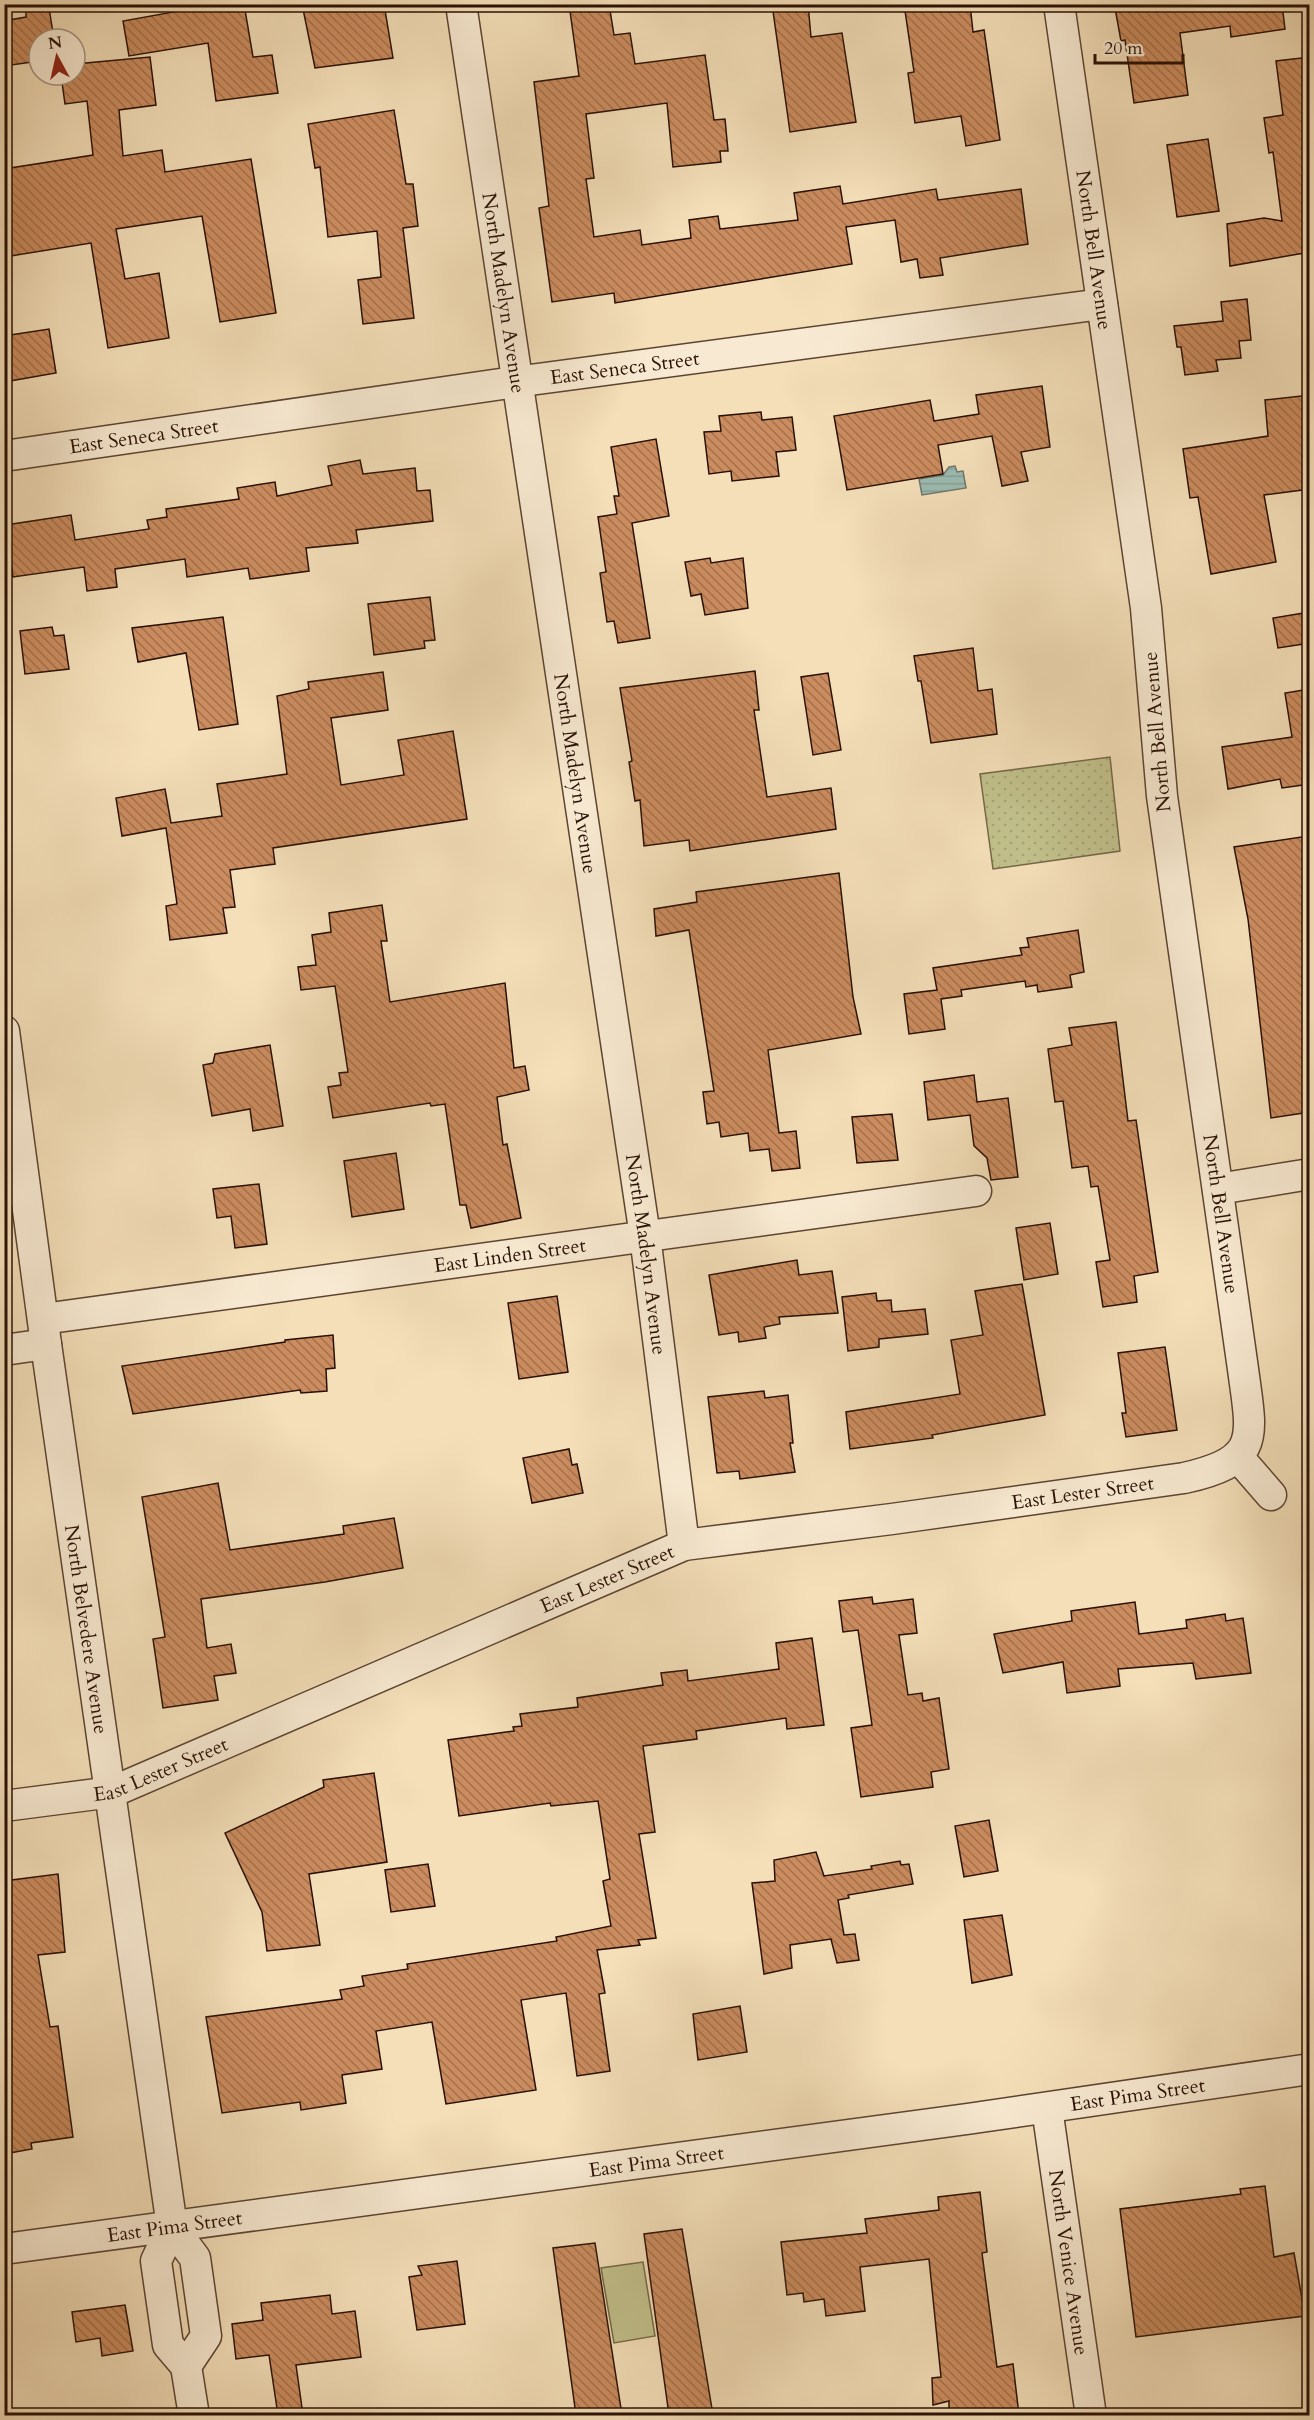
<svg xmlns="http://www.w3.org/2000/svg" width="1314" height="2420" viewBox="0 0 1314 2420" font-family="Cardo,serif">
<defs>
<pattern id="garden-dots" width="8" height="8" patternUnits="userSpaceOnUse" patternTransform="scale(1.5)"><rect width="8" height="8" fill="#c1c08b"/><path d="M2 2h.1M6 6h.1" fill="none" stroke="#a6a476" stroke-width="1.8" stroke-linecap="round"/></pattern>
<pattern id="water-rules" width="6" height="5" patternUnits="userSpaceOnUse" patternTransform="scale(1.5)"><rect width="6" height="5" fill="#9cbcb2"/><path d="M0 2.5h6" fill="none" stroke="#86a198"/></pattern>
<pattern id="building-back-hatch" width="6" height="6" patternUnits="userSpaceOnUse" patternTransform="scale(1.5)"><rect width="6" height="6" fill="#cb8c5f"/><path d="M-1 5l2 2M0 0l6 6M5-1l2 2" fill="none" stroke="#a5714c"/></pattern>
</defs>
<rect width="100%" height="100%" fill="#f4dfb9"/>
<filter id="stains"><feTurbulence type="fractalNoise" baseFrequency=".00333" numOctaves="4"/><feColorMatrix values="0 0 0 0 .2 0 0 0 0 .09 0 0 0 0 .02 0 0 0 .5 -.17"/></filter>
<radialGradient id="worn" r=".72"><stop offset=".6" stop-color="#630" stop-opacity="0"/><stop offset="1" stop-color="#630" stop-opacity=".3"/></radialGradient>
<!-- grass -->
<path fill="#c1c08b" stroke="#756848" stroke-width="1.5" d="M643,2262L655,2336L614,2343L601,2268Z"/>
<!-- garden -->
<path fill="url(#garden-dots)" stroke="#756848" stroke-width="1.5" d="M1110,757L1120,851L993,869L980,774Z"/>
<!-- water -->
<path fill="url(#water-rules)" stroke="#6e776d" stroke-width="1.5" d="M955,466L957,472L963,471L966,488L922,495L919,479L943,475L949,467Z"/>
<!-- building -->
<g fill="url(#building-back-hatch)" stroke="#291005" stroke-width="1.5">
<path d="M178,4H244L253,57L272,55L278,93L216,101L208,43L129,56L123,21L179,11Z"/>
<path d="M302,4H384L393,58L315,68Z"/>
<path d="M569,4H609L614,35L630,33L635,64L705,55L714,120L725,119L728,151H720L721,162L673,167L667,103L586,114L594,178L586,179L594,237L640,230L642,245L691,238L689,220L718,216L720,229L798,220L794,193L840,186L843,204L936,189L938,200L1021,189L1028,244L940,258L943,275L920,278L917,259L901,262L895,220L846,227L852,264L615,303L614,293L552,302L539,208L549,206L534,82L579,76Z"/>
<path d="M772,4H808L811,37L842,33L856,122L790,132Z"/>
<path d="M904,4H970L973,32L984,30L1000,140L966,146L961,116L915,123L908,73L914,72Z"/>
<path d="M1135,4H1282L1285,29L1231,37L1230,26L1180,33L1188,95L1134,103L1125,40L1121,41L1115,8Z"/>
<path d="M49,8L54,39H39V61L4,66V21L26,17V12Z"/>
<path d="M150,57L156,105L119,110L123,156L162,150L165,172L251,159L276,313L220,322L202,216L116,229L125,279L159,273L169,338L108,348L91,243L4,257V169L93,155L87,101L65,104L61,75H75V64Z"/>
<path d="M1310,57V252L1230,266L1227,224L1264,218L1282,221L1273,152L1269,153L1264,118L1283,115L1276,61Z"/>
<path d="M394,110L406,184H413L418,226L403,228L414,318L363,324L358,280L381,277L377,231L328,237L320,167L315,168L308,124Z"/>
<path d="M1208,139L1219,211L1177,217L1167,145Z"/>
<path d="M1247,299L1251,340L1239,341L1241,358L1216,360L1218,371L1185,375L1181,347H1177L1174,326L1223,321L1221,302Z"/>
<path d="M49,329L56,373L4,382V336Z"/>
<path d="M1042,386L1050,447L1021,452L1028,481L1002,486L992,436L938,445L943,474L847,490L834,416L930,400L934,421L979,414L976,395Z"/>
<path d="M1310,395V489L1264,495L1276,562L1211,574L1198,497L1190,498L1183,449L1268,436L1265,400Z"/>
<path d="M761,412L762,420L792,417L796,450L776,452L779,476L732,481L731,471L709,474L704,432L721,431L719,416Z"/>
<path d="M656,439L669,516L632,523L650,638L618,643L614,621L607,622L600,573L606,572L598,517L617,514L614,496H619L611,447Z"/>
<path d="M360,460L363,474L415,468L417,491L430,490L433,521L356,530L358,543L306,548L309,571L250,579L248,568L187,577L185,559L115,569L117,587L87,591L84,567L13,577L6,525L71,515L75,540L149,529L147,520L167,517L166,509L239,499L237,488L275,482L277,496L332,485L328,466Z"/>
<path d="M710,558L711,563L743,558L748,608L705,615L701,594L691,596L685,562Z"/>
<path d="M430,597L435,640L424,641L425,648L374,655L368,604Z"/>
<path d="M1310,612V643L1278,648L1273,618Z"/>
<path d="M223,617L238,724L199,730L186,653L138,662L132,628Z"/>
<path d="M52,627L54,636L64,635L69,669L25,674L20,631Z"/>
<path d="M973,648L978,691L992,689L997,734L931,743L921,681H918L914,656Z"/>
<path d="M755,671L759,710H754L767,797L831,788L836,829L690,851L689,840L644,846L640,800L635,801L629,762L632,761L620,688Z"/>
<path d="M383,672L388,710L331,718L341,785L404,775L398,740L453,731L467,819L273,848L275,864L230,870L235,907L223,908L227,933L170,940L166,906L177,904L166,828L122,836L116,798L165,789L171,823L222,816L217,784L287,774L277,696L309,689L308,682Z"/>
<path d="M828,673L841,750L813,755L801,677Z"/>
<path d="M1310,689V784L1282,788L1280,779L1228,789L1222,747L1292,737L1285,693Z"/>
<path d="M1308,836L1310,1112L1271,1118L1248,919L1234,847Z"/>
<path d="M839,873L853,997L861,1034L768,1050L779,1133L796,1131L800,1168L772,1171L769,1149L750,1151L748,1133L721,1137L719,1122L707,1124L703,1092L714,1091L689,930L656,936L654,909L697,902L696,892Z"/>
<path d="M382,905L387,941H381L390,1002L505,983L514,1068L525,1066L529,1090L497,1097L503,1145L507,1144L521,1218L471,1228L466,1205H460L445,1104L431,1106L430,1103L333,1118L328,1087L341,1085L339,1073L348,1072L335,986L301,990L298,967L316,965L312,935L331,932L329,913Z"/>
<path d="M1078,930L1084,972L1070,975L1072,987L1038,992L1037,985L1026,987L1025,981L961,990L962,996L941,999L945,1029L909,1034L904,994L937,990L933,968L1022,955L1020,948L1029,947L1027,938Z"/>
<path d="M1116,1022L1128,1121L1136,1120L1158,1272L1134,1276L1137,1302L1103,1307L1096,1262L1110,1260L1098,1186L1091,1187L1088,1166L1072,1168L1063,1101L1055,1102L1048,1049L1072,1045L1069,1028Z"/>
<path d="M270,1045L283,1126L253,1131L250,1109L212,1116L203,1065L213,1063L215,1054Z"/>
<path d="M974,1075L977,1102L1008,1098L1018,1177L991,1180L987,1158L974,1146L970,1115L928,1120L924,1082Z"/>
<path d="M892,1114L898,1160L857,1163L852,1117Z"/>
<path d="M396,1153L404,1209L352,1217L344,1161Z"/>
<path d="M259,1184L267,1244L235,1248L231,1216L217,1218L213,1189Z"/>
<path d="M1050,1223L1058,1274L1024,1280L1016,1228Z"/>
<path d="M797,1260L799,1275L832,1271L838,1313L779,1317L780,1324L764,1327L766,1338L739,1342L738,1332L719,1335L709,1275Z"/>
<path d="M1022,1284L1045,1415L932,1435L933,1438L850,1449L846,1412L960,1394L951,1340L983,1335L975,1291Z"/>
<path d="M876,1293L877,1301L891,1300L892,1312L925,1309L928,1334L879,1339V1347L848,1351L842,1297Z"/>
<path d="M557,1296L568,1372L519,1379L508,1303Z"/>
<path d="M333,1335L335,1368L326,1369L327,1391L301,1393L300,1390L133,1414L122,1366L285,1342V1340Z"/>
<path d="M1165,1347L1177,1430L1126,1437L1122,1413H1126L1118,1353Z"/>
<path d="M764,1391L765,1398L788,1395L793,1443H790L795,1472L740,1479L739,1471L717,1473L708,1397Z"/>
<path d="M569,1449L572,1465L577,1464L583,1493L532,1503L523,1458Z"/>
<path d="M218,1483L230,1550L344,1534L343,1526L394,1518L403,1568L325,1582L201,1599L207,1648L231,1644L236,1673L214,1676L218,1700L163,1708L153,1639L165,1637L142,1497Z"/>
<path d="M872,1597L873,1604L913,1599L917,1633L899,1635L908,1695L922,1693L923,1701L939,1698L949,1769L931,1772L933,1787L861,1797L851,1728L872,1725L858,1630L843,1632L839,1601Z"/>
<path d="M1135,1602L1139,1634L1187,1628L1186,1620L1225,1614L1226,1621L1243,1618L1251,1673L1196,1679L1193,1663L1118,1669L1120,1686L1067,1693L1063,1662L1003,1673L994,1634L1072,1621L1071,1611Z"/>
<path d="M812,1638L824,1725L787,1729L786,1718L696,1731L697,1739L643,1746L655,1832L639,1834L656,1938L638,1940L640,1945L597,1950L605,1993L599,1994L610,2071L577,2076L566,1993L521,2000L536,2090L446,2104L432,2022L376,2031L382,2069L342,2075L346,2103L301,2110L300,2102L222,2113L206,2017L342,1999L340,1990L364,1986L362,1976L408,1969L407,1964L557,1941L556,1937L611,1926L603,1881L610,1879L598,1801L551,1806L550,1803L459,1816L448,1740L514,1731L513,1727L522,1726L520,1714L578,1707L577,1698L663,1685L661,1673L687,1670L688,1681L779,1669L776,1643Z"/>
<path d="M374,1773L387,1862L309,1874L320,1945L267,1951L262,1912L225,1833L324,1787L323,1780Z"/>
<path d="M989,1820L998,1871L964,1877L955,1826Z"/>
<path d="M816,1852L824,1876L872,1869L871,1866L900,1861L901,1865L909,1864L913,1884L848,1895L849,1898L838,1900L844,1935L855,1934L859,1960L837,1963L831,1939L790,1945L792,1968L764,1974L752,1883L775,1881L774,1860Z"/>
<path d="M428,1864L435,1906L391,1912L385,1870Z"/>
<path d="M58,1874L65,1952L38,1955L50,2027L58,2026L73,2137L31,2143L32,2149L4,2154V1881Z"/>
<path d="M1002,1915L1012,1975L972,1983L964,1920Z"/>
<path d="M740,2006L747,2052L698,2060L693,2014Z"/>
<path d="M1265,2186L1274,2257L1294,2253L1305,2316L1136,2337L1120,2209L1241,2194L1240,2189Z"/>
<path d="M980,2192L987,2252L982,2253L997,2367L1013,2364L1019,2415H949V2401L933,2405L932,2378L941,2377L929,2259L860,2267L865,2311L826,2316L824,2299L804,2302L803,2293L787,2295L781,2242L867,2233L865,2219L939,2210L938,2197Z"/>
<path d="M682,2229L713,2415H669L644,2234Z"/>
<path d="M595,2243L622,2415H576L553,2248Z"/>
<path d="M457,2261L465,2324L417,2330L409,2277L422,2275L418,2266Z"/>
<path d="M330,2295L332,2314L355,2311L361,2357L296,2365L303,2415H278L269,2355L236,2359L232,2324L263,2320L261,2303Z"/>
<path d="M125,2305L133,2351L102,2356L100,2338L76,2342L72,2312Z"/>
</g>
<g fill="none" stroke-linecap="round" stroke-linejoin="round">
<!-- minor casing -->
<g stroke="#5c4432" stroke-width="33">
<g id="minor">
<path id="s1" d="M461,4L645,1236L684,1545"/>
<path id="s2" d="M4,456L515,382L1102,304"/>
<path id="s3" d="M4,1031L46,1344L172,2227"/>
<path d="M1218,1189L1310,1174"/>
<path id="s4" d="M43,1319L976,1191"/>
<path d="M4,1350L46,1344"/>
<path d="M1238,1457L1271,1495"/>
<path id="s5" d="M4,1806L112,1792L684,1545L892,1519L1184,1478C1262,1461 1252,1437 1243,1369L1162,796L1146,608L1059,4"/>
<path id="s6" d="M1047,2108L1091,2416"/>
<path d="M172,2227L195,2258L206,2336L186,2366L168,2345L156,2261Z"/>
<path id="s7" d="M4,2249L967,2119L1310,2069"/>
<path d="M186,2366L194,2416"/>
</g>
</g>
<!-- minor -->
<use href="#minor" stroke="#f8ead2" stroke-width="30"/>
</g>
<g text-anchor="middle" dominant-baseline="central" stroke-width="4.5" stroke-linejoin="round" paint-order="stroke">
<!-- street labels -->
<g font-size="20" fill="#291005" stroke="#f8ead2">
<text transform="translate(1094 250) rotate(82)">North Bell Avenue</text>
<text stroke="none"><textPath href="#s1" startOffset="292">North Madelyn Avenue</textPath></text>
<text stroke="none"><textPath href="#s2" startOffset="627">East Seneca Street</textPath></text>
<text stroke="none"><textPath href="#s2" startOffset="141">East Seneca Street</textPath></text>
<text transform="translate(1157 732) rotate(-95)">North Bell Avenue</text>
<text stroke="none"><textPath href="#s1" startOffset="778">North Madelyn Avenue</textPath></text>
<text transform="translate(1221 1214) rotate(82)">North Bell Avenue</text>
<text stroke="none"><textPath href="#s4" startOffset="471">East Linden Street</textPath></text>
<text stroke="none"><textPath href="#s1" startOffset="1264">North Madelyn Avenue</textPath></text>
<text stroke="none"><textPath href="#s5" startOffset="1134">East Lester Street</textPath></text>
<text stroke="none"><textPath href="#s5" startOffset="648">East Lester Street</textPath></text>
<text stroke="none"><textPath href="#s3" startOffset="604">North Belvedere Avenue</textPath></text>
<text stroke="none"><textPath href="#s5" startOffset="162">East Lester Street</textPath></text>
<text stroke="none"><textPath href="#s7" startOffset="1144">East Pima Street</textPath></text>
<text stroke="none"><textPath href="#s7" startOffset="658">East Pima Street</textPath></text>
<text stroke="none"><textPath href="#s7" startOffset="172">East Pima Street</textPath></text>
<text stroke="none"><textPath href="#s6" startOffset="156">North Venice Avenue</textPath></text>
</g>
</g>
<!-- margin -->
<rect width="1314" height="2420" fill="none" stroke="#f4dfb9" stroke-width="24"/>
<rect x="6" y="6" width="1302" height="2408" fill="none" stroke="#291005" stroke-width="3"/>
<rect x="12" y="12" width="1290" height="2396" fill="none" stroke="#291005" stroke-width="1.5"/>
<!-- north arrow -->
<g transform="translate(57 57) rotate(352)"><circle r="28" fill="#f8ead2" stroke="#a59380" stroke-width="1.5"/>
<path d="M0-4.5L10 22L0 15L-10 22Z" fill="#8f2418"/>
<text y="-9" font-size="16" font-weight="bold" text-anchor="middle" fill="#291005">N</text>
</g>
<!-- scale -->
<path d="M1095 54v9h88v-9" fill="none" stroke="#291005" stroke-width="3"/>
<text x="1104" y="54" font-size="18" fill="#291005" stroke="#f8ead2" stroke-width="4.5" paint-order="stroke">20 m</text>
<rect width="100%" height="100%" filter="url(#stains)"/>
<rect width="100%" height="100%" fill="url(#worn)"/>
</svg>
